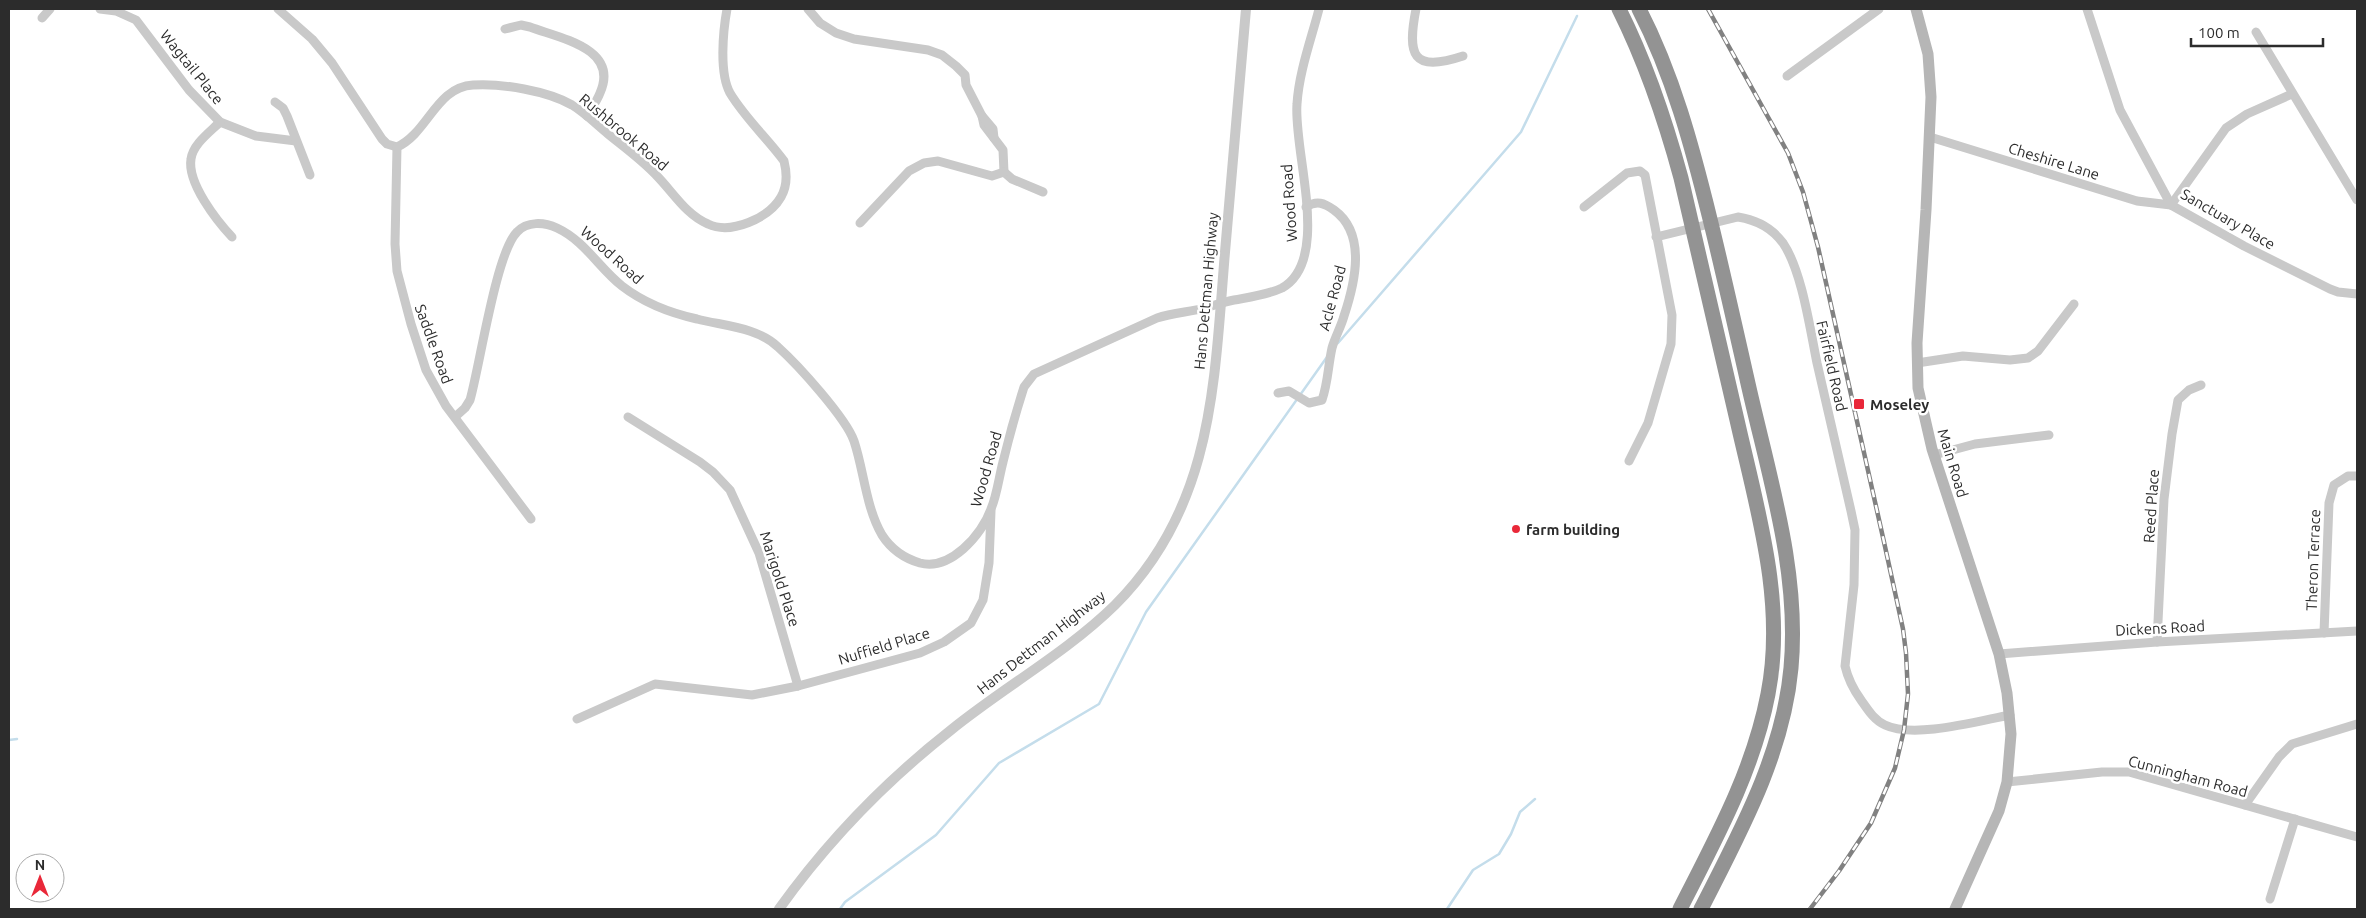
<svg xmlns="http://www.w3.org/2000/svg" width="2366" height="918" viewBox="0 0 2366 918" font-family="Ubuntu,sans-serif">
<rect width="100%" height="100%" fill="#fff"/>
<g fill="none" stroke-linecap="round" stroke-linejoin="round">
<!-- stream -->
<g stroke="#c4ddeb" stroke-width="2.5">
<path d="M1338,343L1521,132L1577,16"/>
<path d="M9,740L17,739"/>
<path d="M840,909L845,902L936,835L999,763L1099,704L1146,612L1327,357"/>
<path d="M1447,909L1473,870L1499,854L1511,834L1520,812L1535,799"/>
</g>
<!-- minor -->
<g stroke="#c9c9c9" stroke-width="9">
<path d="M100,9L116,11L136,20L189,90L220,122L256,136L296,141"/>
<path d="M278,9L312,39L332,63L382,139L387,144L397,147C428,133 436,87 473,85C501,83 548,91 572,105C585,113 596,124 608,134C624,147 642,160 656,175C673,192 686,215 708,224C731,235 769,218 781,197C788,185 787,173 784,161C767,138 745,118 730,93C719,73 723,31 727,9"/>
<path d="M808,9L820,23L836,33L854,39L928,50L942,55L956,66L965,75L966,85L982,116L984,125L1003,150L1004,172"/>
<path d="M1416,9C1407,55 1412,73 1463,56"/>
<path d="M2087,9L2120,110L2171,205L2244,246L2330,289L2338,292L2357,294"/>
<path d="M42,18L50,9"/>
<path d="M505,29L521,25L530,27C559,38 620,48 600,93C597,101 591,109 587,116"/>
<path d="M2256,32L2357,200"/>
<path d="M1787,76L1879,9"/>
<path d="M275,102L283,108L287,116L310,175"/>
<path d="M982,116L993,129L994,138"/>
<path d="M220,122C210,132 193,144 191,159C187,183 217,221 232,237"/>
<path d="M1930,137L2137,201L2171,205L2226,128L2247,114L2292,94"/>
<path d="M397,147L395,244L397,271L411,324L426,370L446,406L531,519"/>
<path d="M1004,172L1012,179L1043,192"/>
<path d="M1584,207L1627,173L1640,171L1645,175L1672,315L1671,344L1648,423L1629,461"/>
<path d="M860,223L909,171L924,163L938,161L992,176L1004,172"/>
<path d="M1656,237L1738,217C1757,220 1772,228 1783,243C1802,271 1810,329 1817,363C1828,412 1840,462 1851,511L1855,530L1854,585L1845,666C1848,679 1853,689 1861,700C1868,710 1874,720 1885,725C1914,739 1978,721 2010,715"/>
<path d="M1917,363L1963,356L2010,360L2028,358L2038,351L2074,304"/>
<path d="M1278,393L1289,391L1309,403L1322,400C1328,383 1328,366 1332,348C1335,337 1341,327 1344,316C1355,283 1367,234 1334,210C1324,203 1317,200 1306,207"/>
<path d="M455,417L465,408L470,400C480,365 496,253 517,232C527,221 544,222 557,228C585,241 599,268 622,286C644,303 670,313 697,319C724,326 757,327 778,347C798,365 846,418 854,441C864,471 866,508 882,535C891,549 903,558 920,563C950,571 982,535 991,509C997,495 999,477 1003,462C1009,437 1016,412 1024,387L1034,374L1157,318C1173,313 1189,312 1205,308C1215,305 1224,302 1234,300C1250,297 1267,295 1282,288C1332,260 1293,151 1297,104C1299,72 1311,40 1319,9"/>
<path d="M628,417L700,462L713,472L730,490L759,553L798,686"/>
<path d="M1934,455L1975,444L2049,435"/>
<path d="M2324,633L2329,503L2334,485L2348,476H2357"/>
<path d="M2157,642L2164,499L2172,434L2178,400L2189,390L2201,385"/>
<path d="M1999,654L2157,642L2357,631"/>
<path d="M577,719L655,684L752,695L798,686L920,653L944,642L971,623L983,600L989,563L991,511"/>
<path d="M2007,782L2102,772H2129L2357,837"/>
<path d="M2245,805L2279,757L2292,744L2357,724"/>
<path d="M2270,899L2295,819"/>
</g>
<!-- tertiary -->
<path stroke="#c9c9c9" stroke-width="10" d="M779,909C827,842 886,781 951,730C1004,687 1066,653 1115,605C1214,506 1214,383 1225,252C1232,171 1239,90 1246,9"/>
<!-- secondary -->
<path stroke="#b6b6b6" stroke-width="11" d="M1916,9L1928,54L1931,97L1926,210L1917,343L1918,388L1932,449L1999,654L2007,693L2011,734L2007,782L1999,811L1955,909"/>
<!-- motorway -->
<g stroke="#939393" stroke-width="15">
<path d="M1619,9C1646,63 1665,119 1681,178C1700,258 1718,339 1737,420C1757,509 1786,602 1768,694C1753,772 1715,840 1680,909"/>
<path d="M1639,9C1673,75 1692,146 1710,219C1723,272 1735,326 1747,379C1768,474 1800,570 1791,668C1783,755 1740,832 1701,909"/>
</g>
<!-- rail casing -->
<g stroke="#818181" stroke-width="4.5">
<path id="rail" d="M1708,9L1788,153L1803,192L1818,247L1884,542L1903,629L1906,653L1908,694L1904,730L1895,768L1871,823L1839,871L1810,909"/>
</g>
<!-- rail -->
<use href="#rail" stroke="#fff" stroke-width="2.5" stroke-dasharray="8" stroke-linecap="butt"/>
</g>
<!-- markers -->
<g fill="#e92839" stroke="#fff" stroke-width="2">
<rect x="1853" y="398" width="12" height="12" rx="2.5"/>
<circle cx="1516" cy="529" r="5"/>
</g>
<g text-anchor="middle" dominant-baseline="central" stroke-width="5" stroke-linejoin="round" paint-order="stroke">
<!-- street labels -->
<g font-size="15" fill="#2c2c2c" stroke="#fff">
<text transform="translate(192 67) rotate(51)">Wagtail Place</text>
<text transform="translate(624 132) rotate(40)">Rushbrook Road</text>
<text transform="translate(2054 161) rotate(17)">Cheshire Lane</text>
<text transform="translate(1289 203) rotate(-94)">Wood Road</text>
<text transform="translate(2228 219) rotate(30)">Sanctuary Place</text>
<text transform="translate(612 255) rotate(42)">Wood Road</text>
<text transform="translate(1206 291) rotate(-85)">Hans Dettman Highway</text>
<text transform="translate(1332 298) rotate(-75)">Acle Road</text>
<text transform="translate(434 344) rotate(70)">Saddle Road</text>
<text transform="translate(1832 366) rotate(77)">Fairfield Road</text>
<text transform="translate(1953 463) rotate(73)">Main Road</text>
<text transform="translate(986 469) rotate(-74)">Wood Road</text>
<text transform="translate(2151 506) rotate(-86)">Reed Place</text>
<text transform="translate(2313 560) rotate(-88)">Theron Terrace</text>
<text transform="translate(780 579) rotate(72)">Marigold Place</text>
<text transform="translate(2160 628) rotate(-3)">Dickens Road</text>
<text transform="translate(1041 642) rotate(-38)">Hans Dettman Highway</text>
<text transform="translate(884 646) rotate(-17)">Nuffield Place</text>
<text transform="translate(2188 776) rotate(15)">Cunningham Road</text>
</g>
<!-- poi labels -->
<g font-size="15" font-weight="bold" fill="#2c2c2c" stroke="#fff" text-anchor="start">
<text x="1870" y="404">Moseley</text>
<text x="1526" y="529">farm building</text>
</g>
</g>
<!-- border -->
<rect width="2366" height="918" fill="none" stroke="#2c2c2c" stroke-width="20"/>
<!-- north arrow -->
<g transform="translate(40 878)"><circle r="24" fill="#ffffff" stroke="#ababab"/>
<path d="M0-4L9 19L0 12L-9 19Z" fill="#e92839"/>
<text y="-8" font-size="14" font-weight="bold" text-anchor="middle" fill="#2c2c2c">N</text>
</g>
<!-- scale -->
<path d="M2191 38v8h132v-8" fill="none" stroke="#2c2c2c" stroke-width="2.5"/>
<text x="2198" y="38" font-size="15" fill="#2c2c2c" stroke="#ffffff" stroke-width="4" paint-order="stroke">100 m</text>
</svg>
